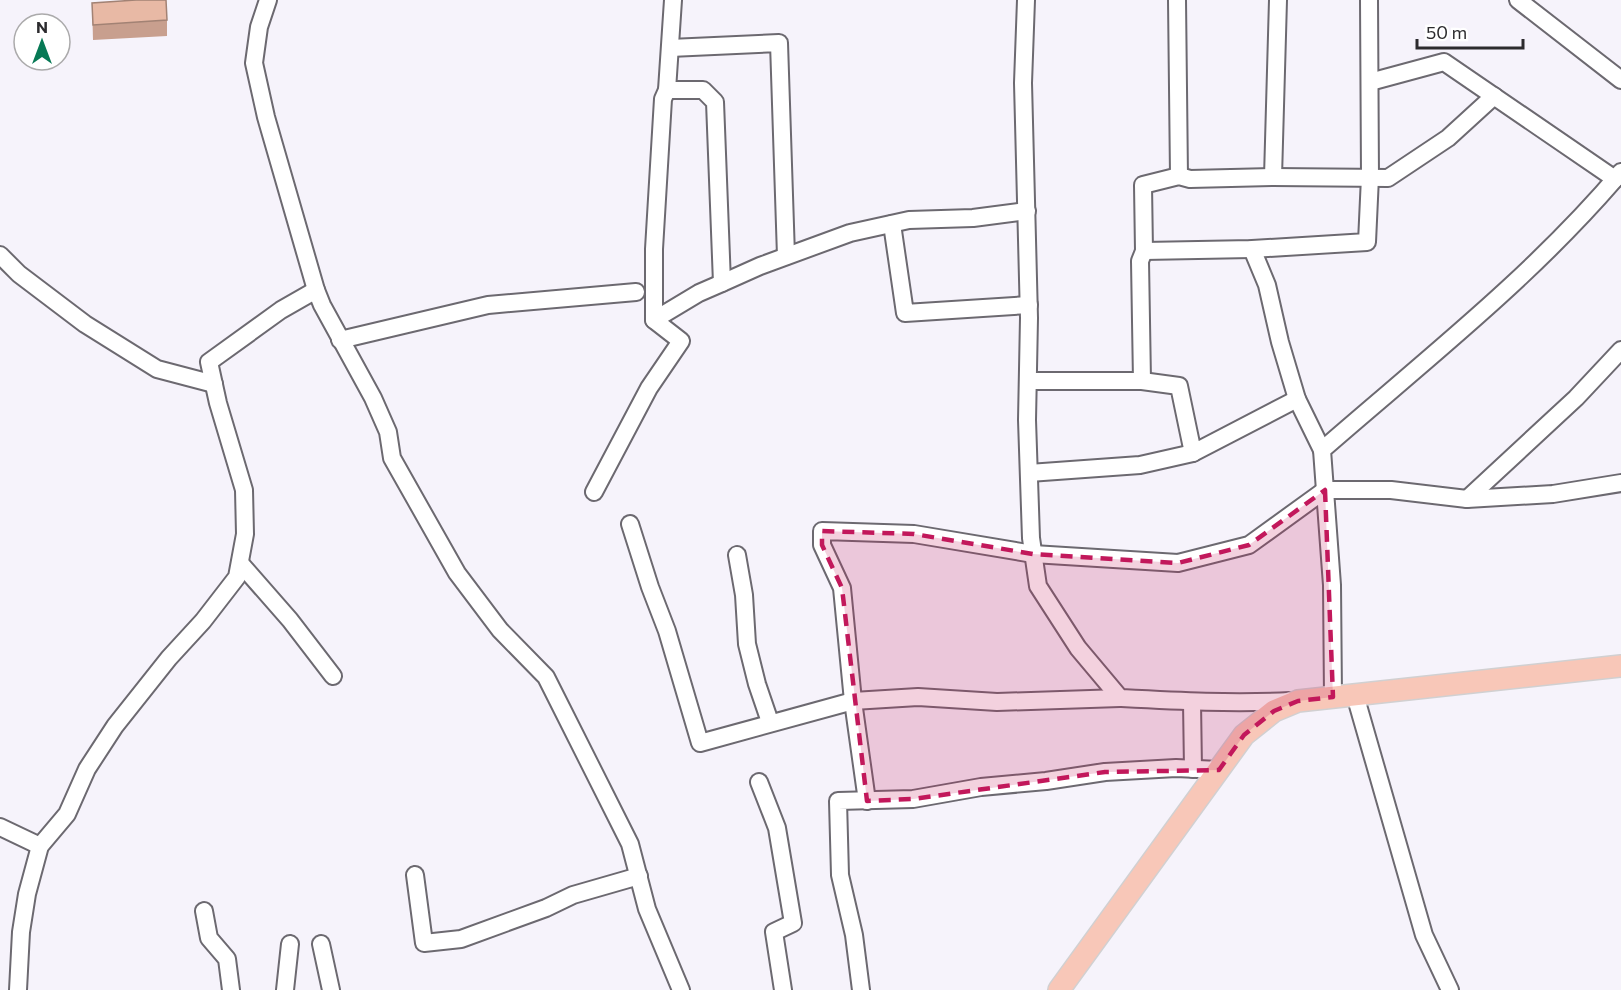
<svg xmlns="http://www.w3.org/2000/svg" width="1621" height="990" viewBox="0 0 1621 990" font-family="Commissioner,sans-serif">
<rect width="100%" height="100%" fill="#f6f3fb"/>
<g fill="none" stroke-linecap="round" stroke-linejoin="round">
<!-- minor casing -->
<g stroke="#6c6970" stroke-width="20">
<g id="minor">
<path d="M268,0L259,27L254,63L266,117L316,290L322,305L373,398L388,432L392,458L457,573L500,630L546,677L630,844L647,909L681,990"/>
<path d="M1026,0L1023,83L1029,318L1027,420L1031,538L1038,586L1078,648L1120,698C1177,701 1233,704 1290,701"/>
<path d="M1177,0L1179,176"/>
<path d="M1518,0L1621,80"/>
<path d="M670,48L779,43L786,256"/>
<path d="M1370,82L1444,62L1615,179"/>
<path d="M667,90H703L715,102L722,283"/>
<path d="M1273,177L1278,0"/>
<path d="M892,224L905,313L1029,305"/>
<path d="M1252,249L1267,285L1280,342L1297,399L1322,450"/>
<path d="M1144,251L1252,249L1367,242L1370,177L1369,0"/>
<path d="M0,255L19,274L85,324L157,369L214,384"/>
<path d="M654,320V249L663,99L667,90L673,0"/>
<path d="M340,340L488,305L636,292"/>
<path d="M1028,381H1142L1179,386L1193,453L1297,399"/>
<path d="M1142,381L1140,261L1144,251L1143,185L1179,176L1190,179L1273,177L1388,178L1448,138L1494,96"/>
<path d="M1029,473L1140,465L1193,453"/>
<path d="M594,492L649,388L681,341L654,320L699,293L722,283L760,266L850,233L909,220L973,218L1027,211"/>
<path d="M1467,499L1576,398L1621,350"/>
<path d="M630,524L650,587L667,631L700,743L853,701L918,697L997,702L1120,698"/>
<path d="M737,555L744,595L747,644L757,684L770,722"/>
<path d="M240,563L290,620L333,676"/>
<path d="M1355,695L1424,935L1450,990"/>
<path d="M1333,697L1332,585L1322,450C1424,361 1533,276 1621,172"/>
<path d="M1192,702L1193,769"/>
<path d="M759,782L777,828L793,923L774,932L783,990"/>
<path d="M867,801L853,701L842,588L822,545V531L914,534L1033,554L1178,563L1249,545L1325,490H1391L1467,499L1553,494L1621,483"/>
<path d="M0,827L40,846"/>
<path d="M415,875L424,943L461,939L546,908L573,895L639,876"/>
<path d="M204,911L209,938L227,959L231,990"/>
<path d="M321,944L331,990"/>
<path d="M18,990L21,932L27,894L40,846L67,814L87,769L115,726L169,658L203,621L237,577L245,534L244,490L218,403L209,362L281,310L316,290"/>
<path d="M285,990L290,944"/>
<path d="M861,990L854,935L840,875L838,801L913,799L981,787L1046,781L1105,772L1176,768L1219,770"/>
</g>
</g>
<!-- major casing -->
<g stroke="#d1d0d1" stroke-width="24">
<path id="major" d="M1059,990L1244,735L1274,711L1298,701L1621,666"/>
</g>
<!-- minor -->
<use href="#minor" stroke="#fff" stroke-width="16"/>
<!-- major -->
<use href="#major" stroke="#f8c7b8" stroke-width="21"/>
</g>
<!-- wall -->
<path fill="#c89f8e" d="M92,3L167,20V36L93,40Z"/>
<!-- building -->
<path fill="#e8b9a5" stroke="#a28274" stroke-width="1.5" d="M136,0H166L167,20L93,25L92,3Z"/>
<!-- marked area -->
<path fill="#c2185b" fill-opacity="0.2" stroke="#c2185b" stroke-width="4.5" stroke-dasharray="12 8" stroke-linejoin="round" d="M1325,490L1333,697L1298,701L1274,711L1244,735L1219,770L1105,772L913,799L867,801L842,588L822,545V531L914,534L1033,554L1178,563L1249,545Z"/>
<!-- north arrow -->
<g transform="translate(42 42)"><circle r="28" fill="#ffffff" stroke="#abaaab" stroke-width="1.5"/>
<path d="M0-4.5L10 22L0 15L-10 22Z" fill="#077955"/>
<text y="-9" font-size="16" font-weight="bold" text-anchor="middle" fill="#2c2b2e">N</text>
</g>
<!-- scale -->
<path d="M1417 39v9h106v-9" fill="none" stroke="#2c2b2e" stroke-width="3"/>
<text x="1426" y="39" font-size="18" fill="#2c2b2e" stroke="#ffffff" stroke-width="4.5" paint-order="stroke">50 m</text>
</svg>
